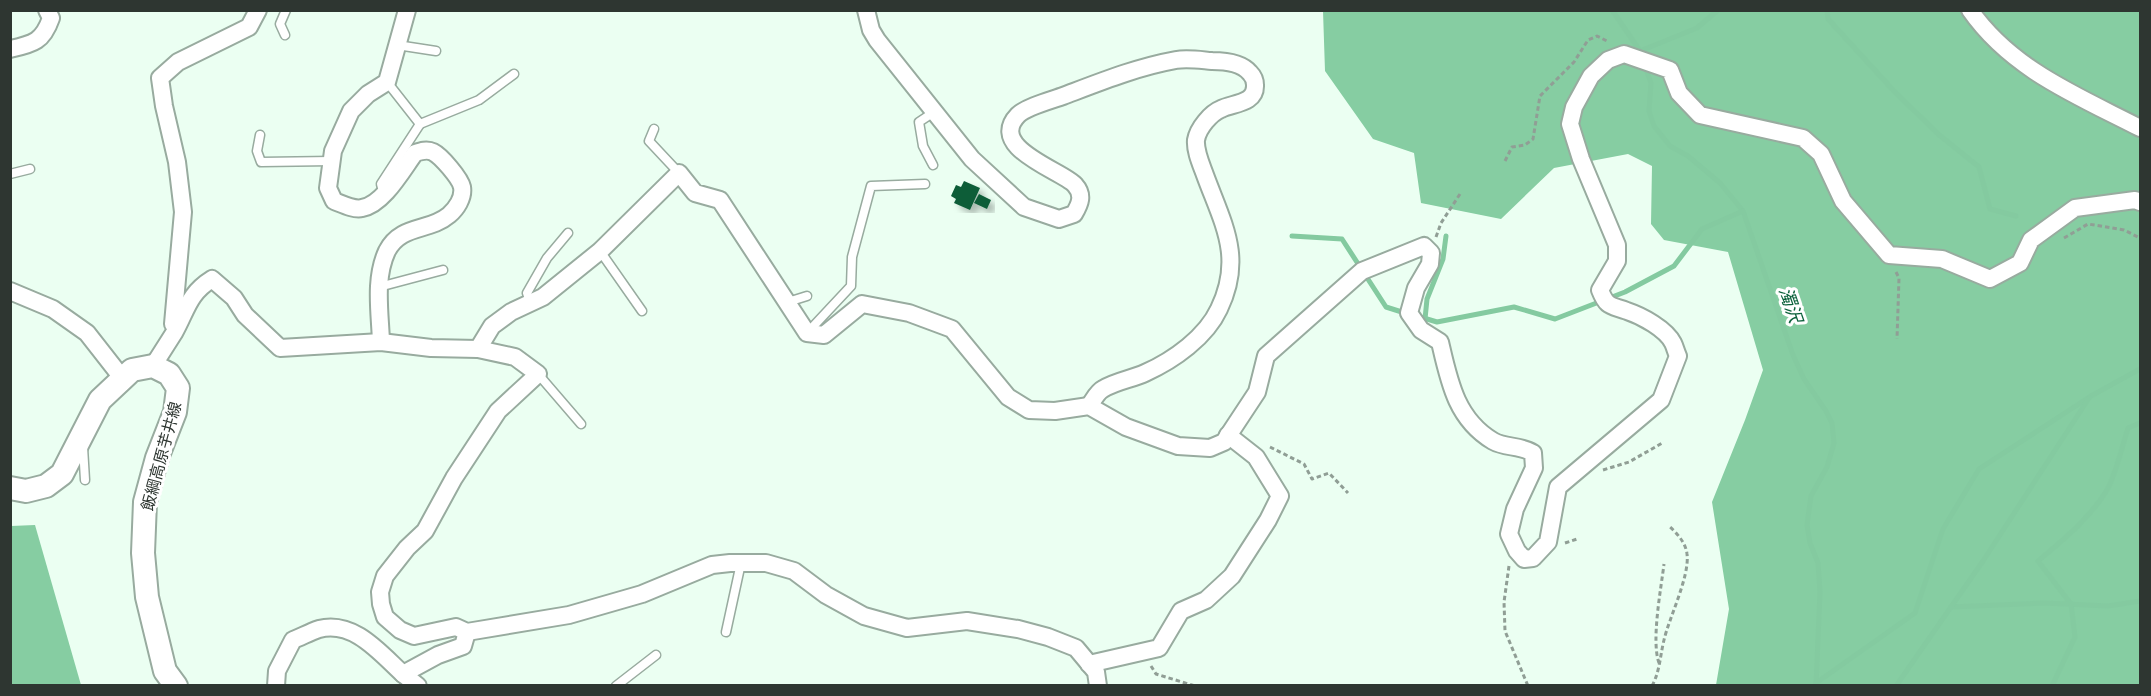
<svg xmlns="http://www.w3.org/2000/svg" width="2151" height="696" viewBox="0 0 2151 696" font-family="'Titillium Web','Noto Sans JP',sans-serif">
<defs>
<filter id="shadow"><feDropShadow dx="5.5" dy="5.5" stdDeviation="3" flood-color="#0004"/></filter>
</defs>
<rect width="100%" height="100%" fill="#ebfff2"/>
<!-- forest -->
<g fill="#86cda2">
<path d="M1323,11H2140V685H1716L1729,609L1712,502L1745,420L1763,370L1728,252L1664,240L1651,224L1652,166L1628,154L1554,168L1501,219L1421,203L1414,153L1373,139L1325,71Z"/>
<path d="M35,525L81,685H11V526Z"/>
</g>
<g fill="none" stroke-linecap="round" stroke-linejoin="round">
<!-- stream -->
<g stroke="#84caa0" stroke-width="5">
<path d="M1612,10L1640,51"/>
<path d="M1827,10L1828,19L1893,90L1938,134L1979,167L1990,209L2016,216"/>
<path d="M1641,55L1640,51L1697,28L1718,10"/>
<path d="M1644,64L1651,83L1649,111L1654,126L1670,146L1688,156L1720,183L1743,211L1793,355L1804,379L1826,411L1832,423L1834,443L1827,467L1811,496L1807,525L1810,543L1818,563L1820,592L1816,686"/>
<path d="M1292,236L1342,239L1386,307L1405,313"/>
<path d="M1417,316L1437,322L1514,307L1555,319L1625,292L1674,266L1702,229L1743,211"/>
<path d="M1425,319L1427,299L1443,259L1446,236"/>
<path d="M1951,607L2043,603L2108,606L2140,601"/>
<path d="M1816,683L1915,613L1943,529L1979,469L2091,396L2140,369"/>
<path d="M1896,686L1983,561L2089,398"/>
<path d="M2052,686L2075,637L2071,604L2038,561C2062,541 2090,518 2107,490C2116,474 2122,447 2128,428L2140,423"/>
</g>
</g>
<!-- building -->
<g fill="#115d39" filter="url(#shadow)">
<path d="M964,181L980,188L970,210L954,203L956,199L951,196L956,185L961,187Z"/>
<path d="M979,194L991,200L987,209L974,203Z"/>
</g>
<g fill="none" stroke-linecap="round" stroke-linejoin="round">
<!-- service casing -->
<g stroke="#98ab9f" stroke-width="11">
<g id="service">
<path d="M285,35L280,24L286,10"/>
<path d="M397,45L436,51"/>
<path d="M420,124L479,100L514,74"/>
<path d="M654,129L649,141L679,173"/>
<path d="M260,135L257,151L261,162L332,161"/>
<path d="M933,165L923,146L919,122L934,112"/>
<path d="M10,174L30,169"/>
<path d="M384,195L381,184L420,124L387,82"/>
<path d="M600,251L642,311"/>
<path d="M379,287L443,270"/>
<path d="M785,298L791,301L807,296"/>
<path d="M530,302L527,293L547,258L568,233"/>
<path d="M807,333L851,286L852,257L871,186L925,184"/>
<path d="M538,374L581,424"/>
<path d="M83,447L85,480"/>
<path d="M726,632L741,563"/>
<path d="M616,686L656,655"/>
</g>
</g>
<!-- minor casing -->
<g stroke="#98ab9f" stroke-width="20">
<g id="minor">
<path d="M866,10L871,30L877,40L972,159L1024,207L1059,219L1074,214C1080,204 1084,195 1075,185C1063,171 986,148 1018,115C1026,107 1052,100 1063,96C1100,82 1137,67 1176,60C1187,58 1200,60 1212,61C1224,61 1242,63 1250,73C1253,76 1255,81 1255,85C1256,104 1233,103 1221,109C1211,113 1198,128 1196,140C1195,151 1201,164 1205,175C1223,224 1244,257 1219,309C1206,337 1174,360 1145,373C1132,379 1116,381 1103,389C1097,392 1093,401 1089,406"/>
<path d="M1970,10C2012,70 2078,96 2140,128"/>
<path d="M10,49C34,44 43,41 51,18L47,10"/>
<path d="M10,291L53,309L87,333L123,379"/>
<path d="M173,324L183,212L177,162L164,106L160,78L178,62L249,27L258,10"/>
<path d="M381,342C380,312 374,279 387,251C401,224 429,232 449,215C456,209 464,198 462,187C460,178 441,156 433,152C427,149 421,151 415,153C403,169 383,205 362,208C354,210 342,204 334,201L328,188L333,151L351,111L368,94L387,82L407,10"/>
<path d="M478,349L492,326L511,312L543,297L600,251L679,173L695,193L720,200L807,333L824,335L862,304L909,313L952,329L1008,397L1029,410L1055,411L1089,406L1126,427L1178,446L1210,448L1224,442L1257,392L1266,356L1362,271L1424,246L1431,253L1430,264L1416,288L1409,313L1421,330L1440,342C1449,381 1456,419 1493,441C1505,448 1520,445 1533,453L1534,468L1515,509L1509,534L1517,551L1524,559L1533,558L1548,542L1558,487L1661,400L1678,356C1676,352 1675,347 1673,343C1666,329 1642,316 1627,311C1611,305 1607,308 1600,290L1617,261V245L1581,159L1570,124L1574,107L1591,76L1608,60L1624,54L1670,70L1679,93L1700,115L1803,138L1821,154L1843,201L1889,255L1942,259L1990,279L2020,263L2031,240L2075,208L2135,200L2140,202"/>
<path d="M153,366C160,355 167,344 174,333C187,310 188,294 212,279L234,298L245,315L280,348L381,342L431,348L478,349L515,357L538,374L498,411L454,478L425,531L407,548L385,576L380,592L381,604L385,617L400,630L414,636L456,627L467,632L569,615L642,594L712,565L730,563H766L794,571L826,595L864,616L907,628L967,621L1018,629L1048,637L1076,648L1096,672L1098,686"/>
<path d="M1089,664L1159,648L1181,611L1206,600L1232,576L1268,520L1280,496L1256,457L1228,435"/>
<path d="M403,674L418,686"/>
<path d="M276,686L277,671L293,640C301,637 310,632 319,629C354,620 380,653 403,674L438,655L463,646L467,632"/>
</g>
</g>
<!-- secondary casing -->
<g stroke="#98ab9f" stroke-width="26">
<path id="secondary" d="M10,488L26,491L46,486L62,474L100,400L132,370L153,366L169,374L178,388L175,412L157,458L145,502L143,553L147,597L165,671L176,686"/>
</g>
<!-- path -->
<g stroke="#909e95" stroke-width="3" stroke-dasharray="4.5 3" stroke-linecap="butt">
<path d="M1505,161L1512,147L1525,145L1533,139L1540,96L1574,62L1588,40L1597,36L1609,42"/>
<path d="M1436,237L1441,223L1460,194"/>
<path d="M2064,238L2088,224L2124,230L2140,238"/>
<path d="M1896,272L1899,278L1897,339"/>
<path d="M1270,447L1304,464L1312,479L1329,473L1348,493"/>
<path d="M1603,470L1629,462L1664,442"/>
<path d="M1565,543L1577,539"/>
<path d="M1509,566L1504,602L1505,631L1528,686"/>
<path d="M1659,663C1651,641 1661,589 1664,564"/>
<path d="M1151,666L1156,674L1195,686"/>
<path d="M1652,686C1660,671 1660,656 1664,640C1669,618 1690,576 1687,554C1686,544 1678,534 1670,527"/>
</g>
<!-- service -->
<use href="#service" stroke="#fff" stroke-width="8"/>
<!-- minor -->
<use href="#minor" stroke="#fff" stroke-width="16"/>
<!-- secondary -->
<use href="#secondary" stroke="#fff" stroke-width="22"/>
</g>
<g text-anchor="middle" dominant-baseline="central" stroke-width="6" stroke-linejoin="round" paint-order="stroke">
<!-- street labels -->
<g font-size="16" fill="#2e3631" stroke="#fff">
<text transform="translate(161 456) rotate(-75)">飯綱高原芋井線</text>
</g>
<!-- water labels -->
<g font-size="18" font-style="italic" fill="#0c613b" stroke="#fff">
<text transform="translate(1791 305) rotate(71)">濁沢</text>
</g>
</g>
<!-- border -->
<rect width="2151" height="696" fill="none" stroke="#2e3631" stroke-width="24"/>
</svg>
